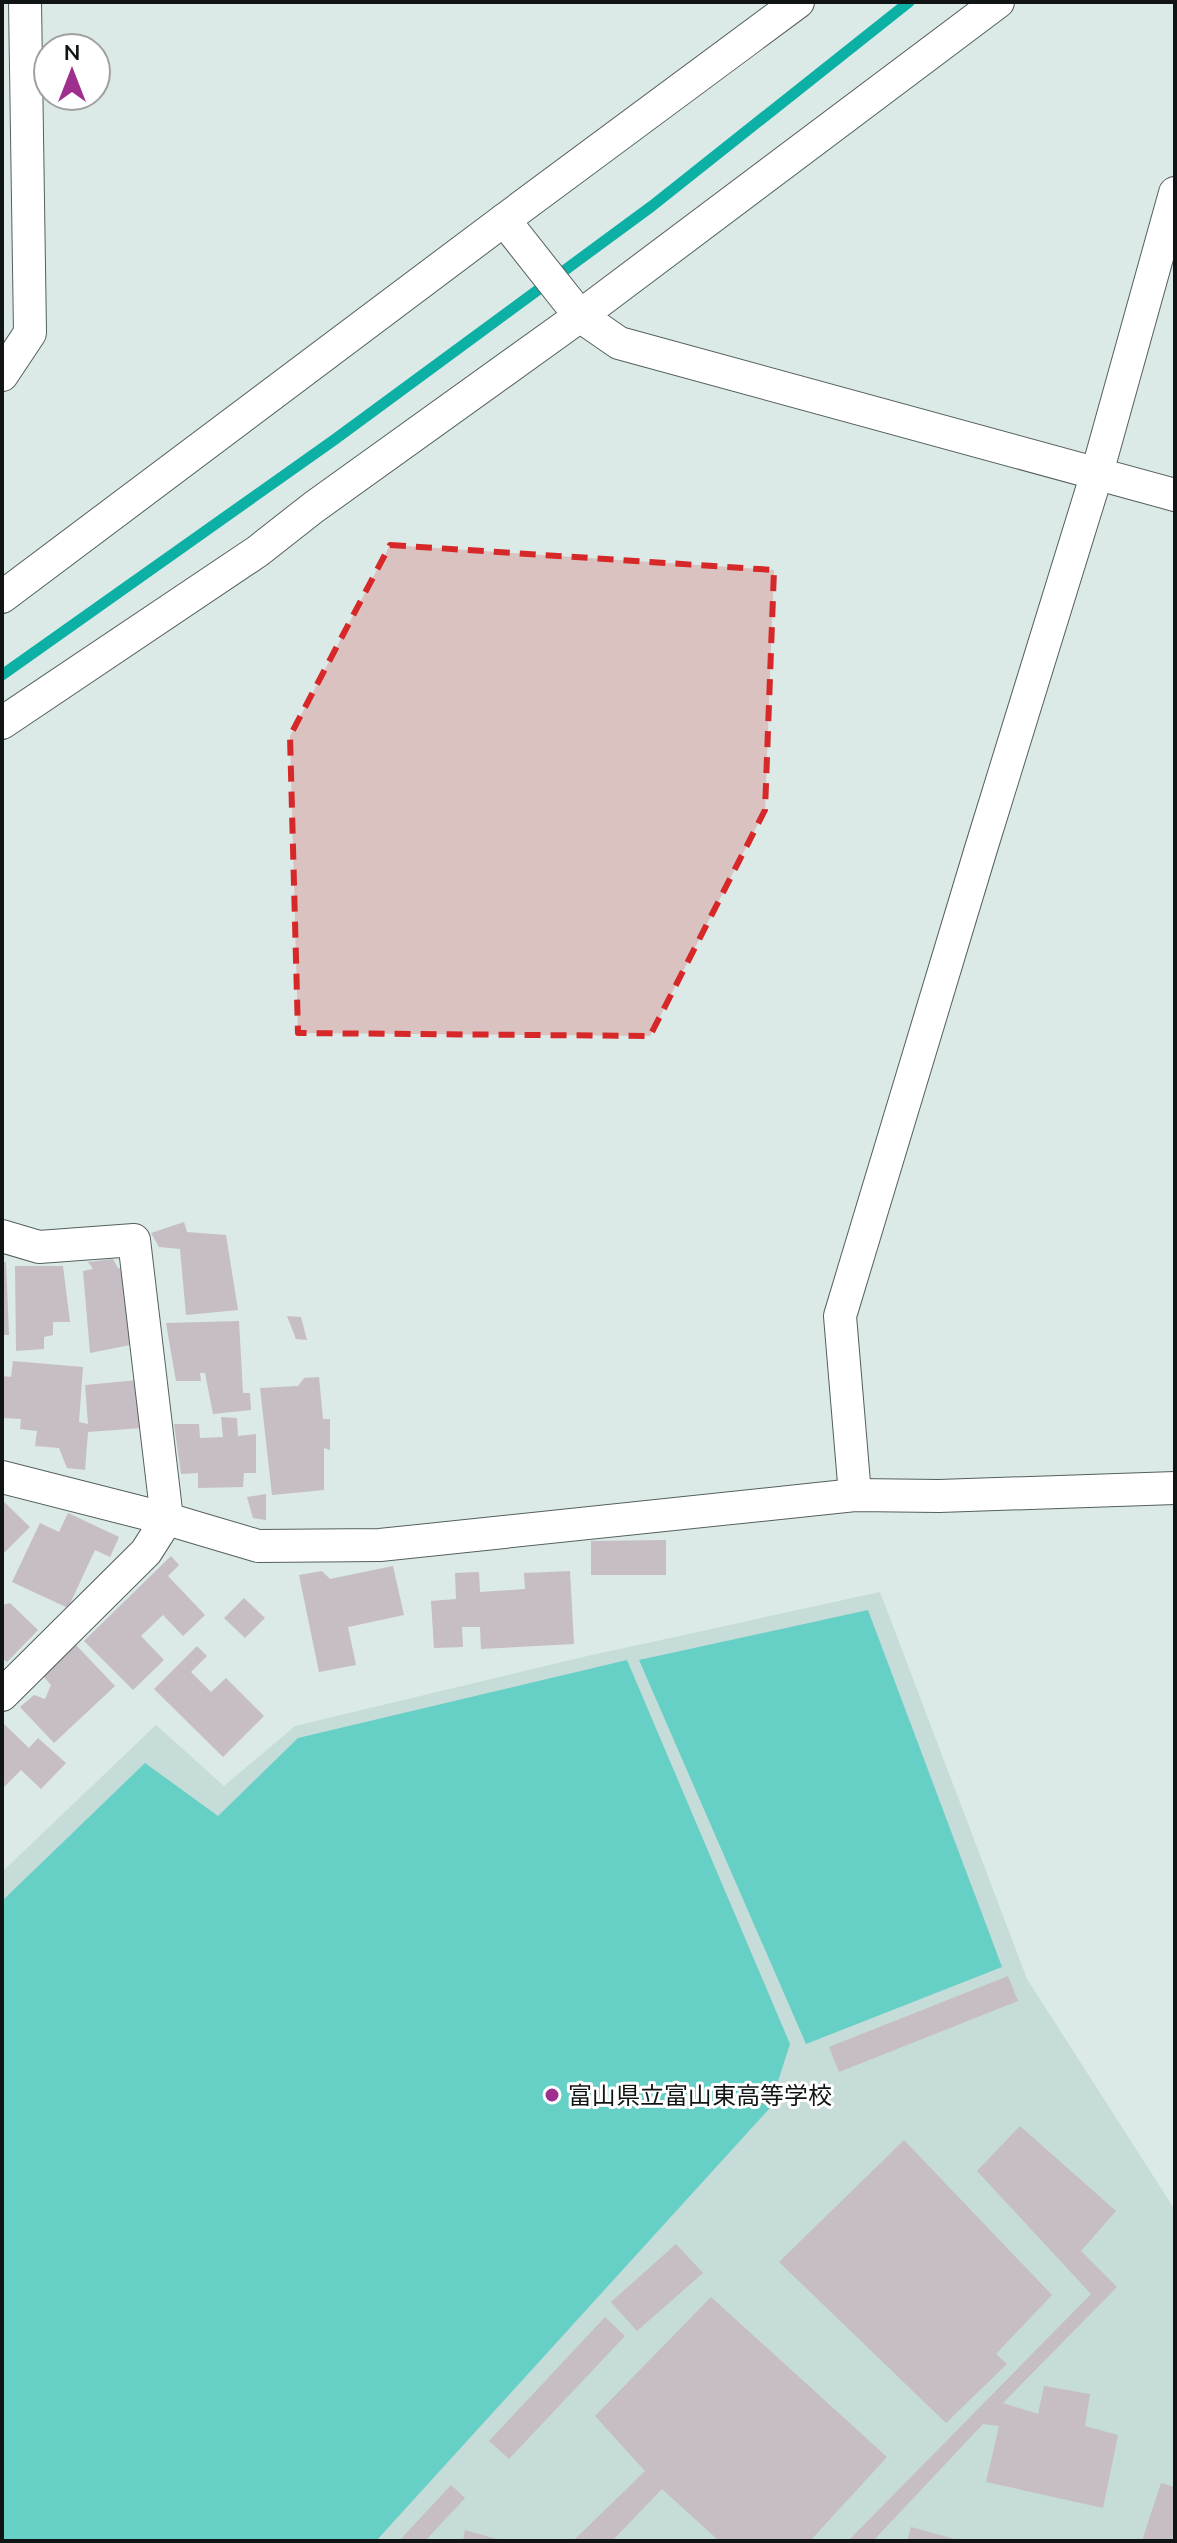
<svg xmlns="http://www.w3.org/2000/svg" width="1177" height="2543" viewBox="0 0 1177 2543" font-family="Mulish,'Noto Sans JP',sans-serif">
<rect width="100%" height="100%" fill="#dbe9e7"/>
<!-- built -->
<path fill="#c6dcd9" d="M880,1592L1027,1979L1175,2210V2541H2V1872L156,1725L224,1786L295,1726L583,1657Z"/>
<!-- green -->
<g fill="#66d0c6">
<path d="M868,1610L1002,1967L806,2044L639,1660Z"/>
<path d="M627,1660L790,2044L769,2109L376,2541H2V1901L145,1763L218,1816L298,1738Z"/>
</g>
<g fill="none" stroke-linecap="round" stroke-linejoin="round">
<!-- stream -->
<path stroke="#0db0a5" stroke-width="11" d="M2,675L334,440L652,206L909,2"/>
</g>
<!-- building -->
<g fill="#c7bdc4">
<path d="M184,1222L187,1232L226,1235L238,1310L186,1315L180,1249L159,1247L151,1233Z"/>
<path d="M113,1259L118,1268L125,1269L130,1345L90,1353L83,1271L93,1269L88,1262Z"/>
<path d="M2,1262H6L9,1335H2Z"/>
<path d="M15,1266H63L70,1322H53V1335L44,1337V1349L16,1351Z"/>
<path d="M287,1316L301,1317L307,1340L296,1339Z"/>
<path d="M239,1321L243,1393H250L251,1410L213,1414L205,1373H200L201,1381H176L166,1323Z"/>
<path d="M13,1361L83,1367L79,1422L88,1424L85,1385L138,1380L142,1428L88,1432L85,1470L67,1468L59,1448L35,1446L37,1431L20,1429L21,1419L2,1418V1376L11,1377Z"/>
<path d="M319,1377L323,1419H330V1450L324,1448V1490L272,1495L260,1388L298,1386L304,1378Z"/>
<path d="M221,1417L237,1418L238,1436L256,1434V1473H244L243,1487L198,1488V1473L181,1474L174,1424H199L200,1438L223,1437Z"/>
<path d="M266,1494V1520L253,1518L247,1497Z"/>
<path d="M2,1500L30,1527L2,1555Z"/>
<path d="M68,1513L119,1537L110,1557L95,1550L68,1608L12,1582L40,1523L59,1532Z"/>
<path d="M666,1540V1575H591V1541Z"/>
<path d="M171,1556L179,1565L168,1576L205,1615L183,1636L163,1615L141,1636L164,1660L133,1690L84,1641Z"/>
<path d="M393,1566L404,1615L348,1627L356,1665L319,1672L299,1575L322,1571L330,1579Z"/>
<path d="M570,1571L574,1644L481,1649L480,1627H462L463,1647L434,1648L431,1601L456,1599L455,1573L479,1572L480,1592L525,1589L524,1573Z"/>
<path d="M244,1598L265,1618L245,1638L224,1618Z"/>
<path d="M10,1603L38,1630L7,1662L2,1658V1605Z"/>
<path d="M76,1645L115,1686L54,1743L20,1707L34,1695L45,1699L51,1685L43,1676Z"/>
<path d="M197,1646L207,1656L191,1672L211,1692L226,1678L264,1716L223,1757L154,1689Z"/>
<path d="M4,1724L29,1748L38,1738L66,1763L41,1789L21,1770L2,1789Z"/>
<path d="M1008,1976L1018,2001L839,2072L829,2047Z"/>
<path d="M1020,2126L1116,2211L1081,2251L1117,2287L1003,2403L1038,2414L1044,2386L1090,2394L1085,2426L1118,2435L1103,2508L986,2482L999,2426L983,2424L873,2541H848L1091,2294L977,2171Z"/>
<path d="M904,2140L1052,2295L996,2354L1007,2364L946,2423L779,2262Z"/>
<path d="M676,2244L703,2273L637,2331L611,2302Z"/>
<path d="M711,2297L887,2457L810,2541H719L662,2489L612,2541H573L645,2471L595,2416Z"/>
<path d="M605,2317L625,2336L509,2459L489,2441Z"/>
<path d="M1161,2483L1175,2487V2530L1171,2541H1142Z"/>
<path d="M451,2485L465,2498L425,2541H399Z"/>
<path d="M911,2527L958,2540V2541H907Z"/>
<path d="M465,2530L500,2540V2541H463Z"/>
</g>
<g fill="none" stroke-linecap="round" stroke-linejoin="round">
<!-- street casing -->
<g stroke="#54605e" stroke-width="34">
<g id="street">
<path d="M504,220L580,316L619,343L1175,495"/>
<path d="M2,375L30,333L25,2"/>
<path d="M2,597L504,220L798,2"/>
<path d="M2,723L258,551L314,507L580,316L998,2"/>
<path d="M2,1236L39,1247L134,1240L167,1519L146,1552L2,1695"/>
<path d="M2,1477L167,1519L258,1546L380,1545L855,1495L939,1496L1175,1488"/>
<path d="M855,1495L840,1316L980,852L1097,473L1175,193"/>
</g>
</g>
<!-- street -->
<use href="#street" stroke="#fff" stroke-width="32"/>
</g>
<!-- marked area -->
<path fill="#d62828" fill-opacity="0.2" stroke="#d62828" stroke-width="6" stroke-dasharray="16 10" stroke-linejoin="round" d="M390,545L774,570L765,810L650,1036L298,1033L290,736Z"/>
<!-- markers -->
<circle fill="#9e2f8e" stroke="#fff" stroke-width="3" cx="552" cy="2095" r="8"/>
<g text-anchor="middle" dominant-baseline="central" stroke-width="6" stroke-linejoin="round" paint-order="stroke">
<!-- poi labels -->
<g font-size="24" fill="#101414" stroke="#fff" text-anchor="start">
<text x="568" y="2095">富山県立富山東高等学校</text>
</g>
</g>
<!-- border -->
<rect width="1177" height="2543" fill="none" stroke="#101414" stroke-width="8"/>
<!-- north arrow -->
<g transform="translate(72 72)"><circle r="38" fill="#ffffff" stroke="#9fa1a1" stroke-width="2"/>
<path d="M0-6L14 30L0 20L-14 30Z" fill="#9e2f8e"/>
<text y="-12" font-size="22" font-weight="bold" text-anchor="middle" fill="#101414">N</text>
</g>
</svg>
